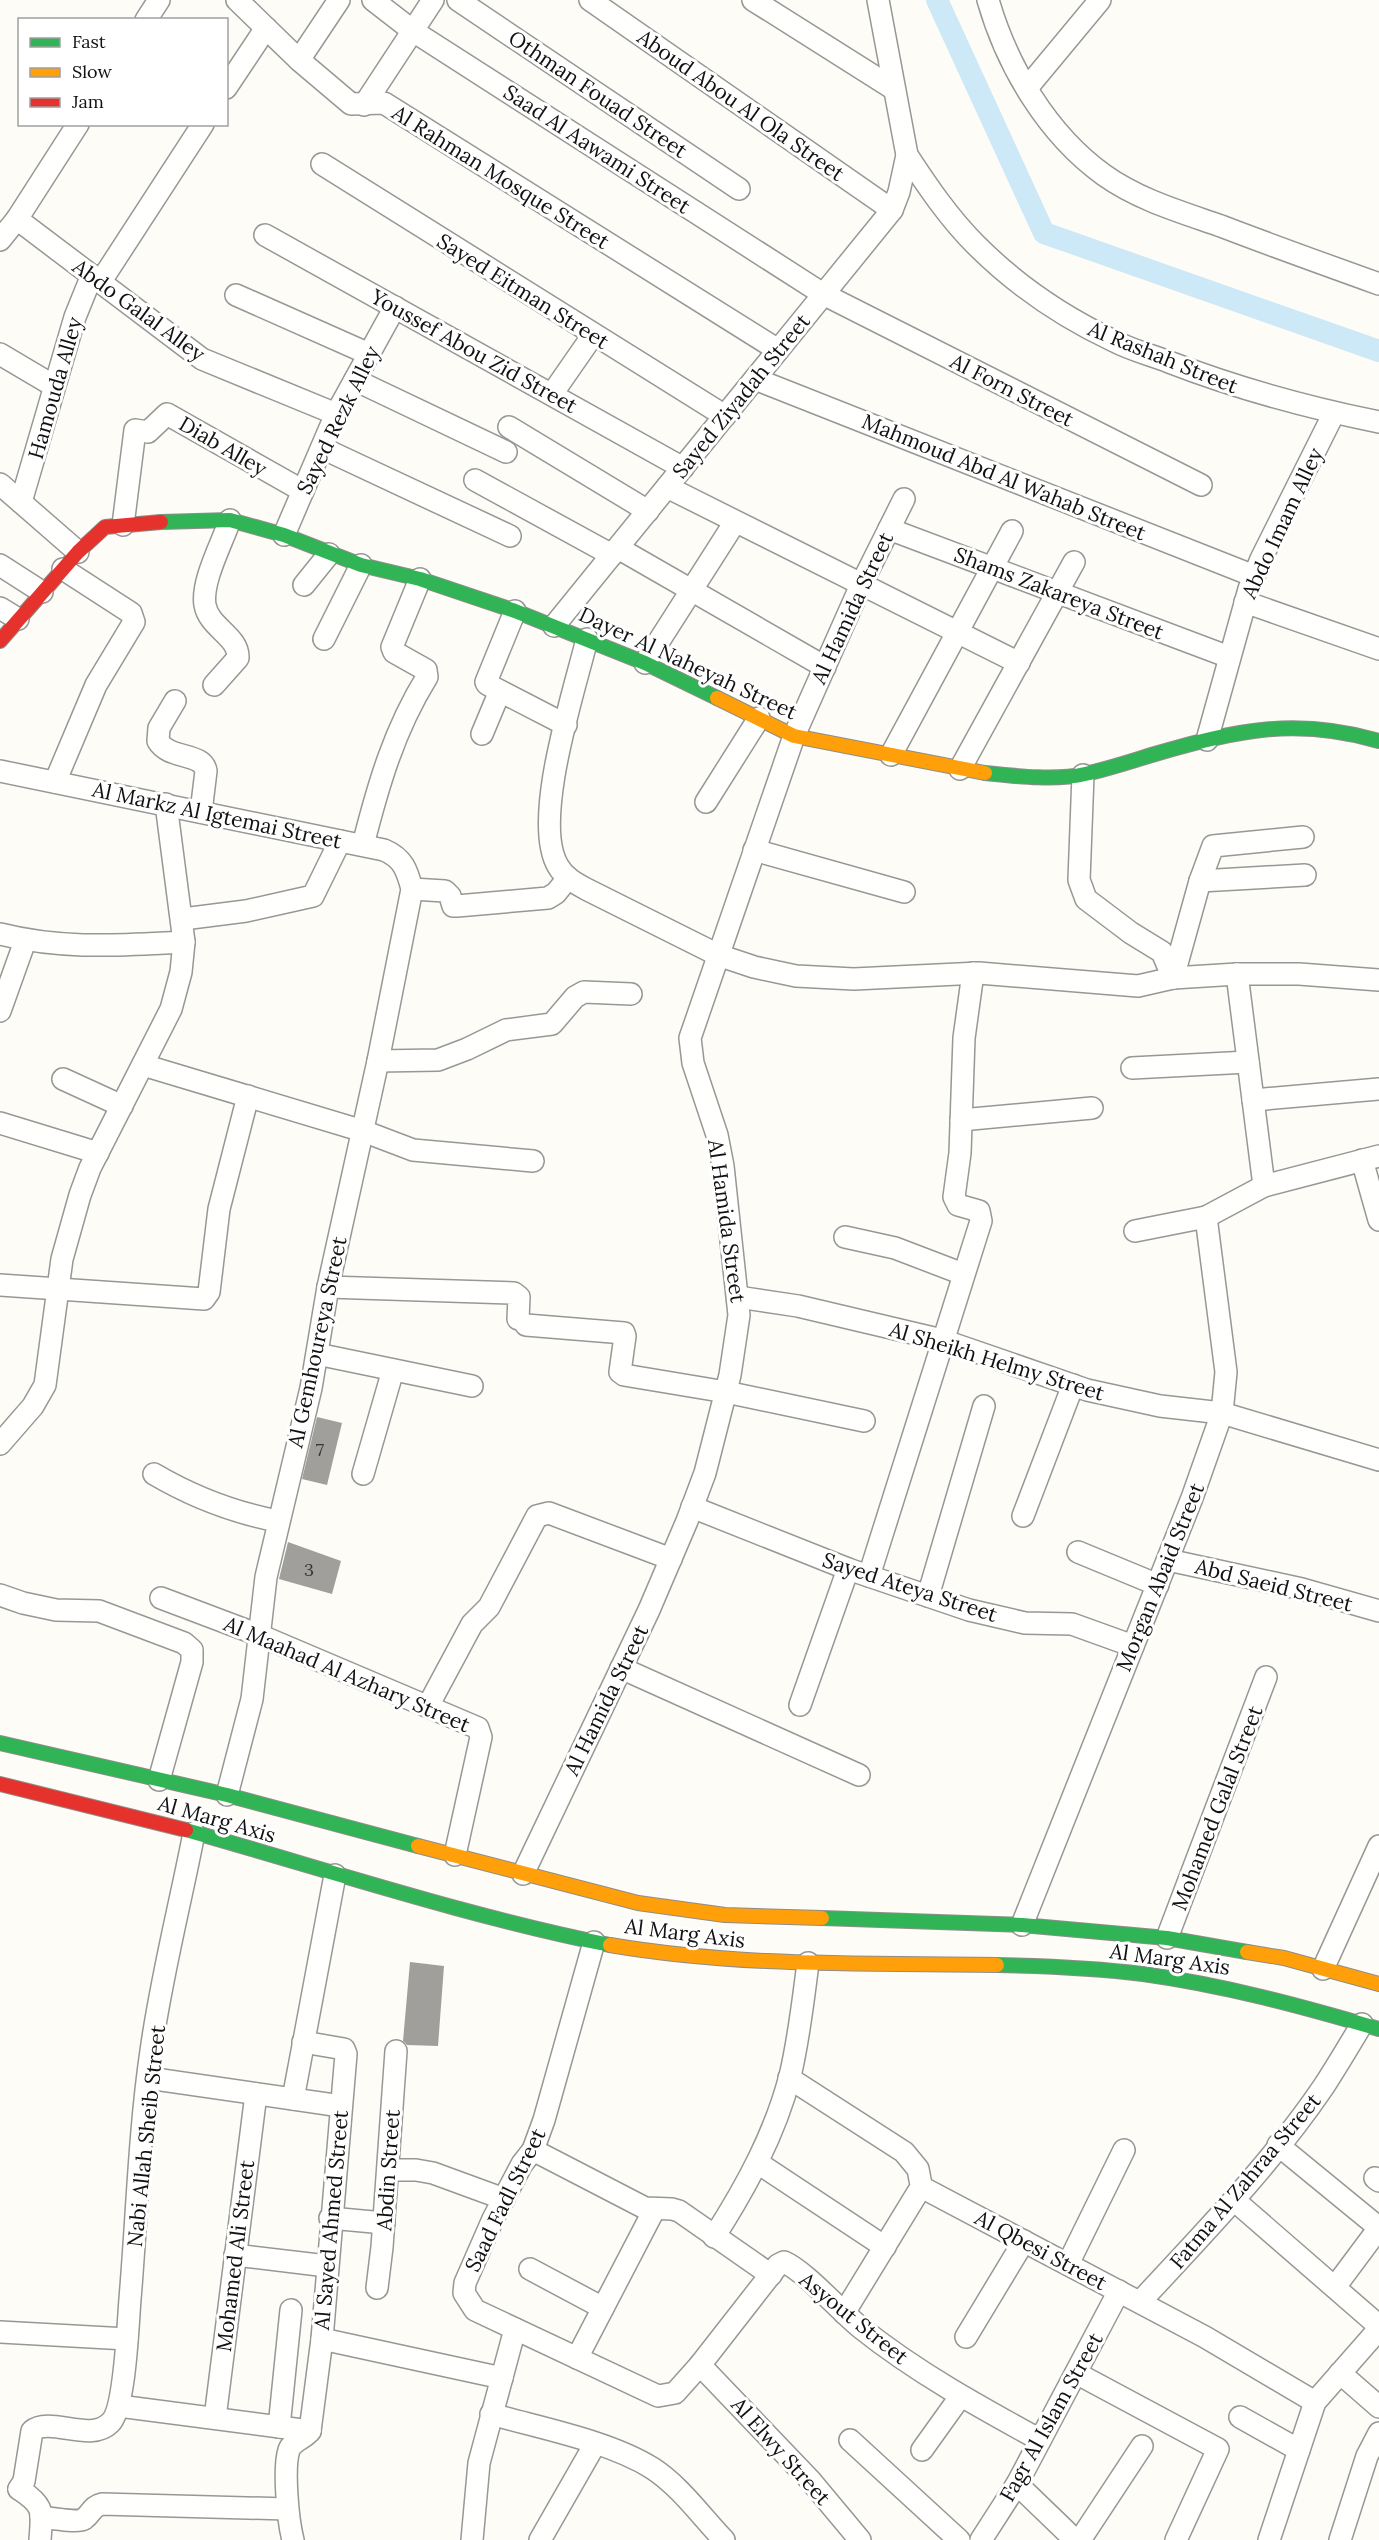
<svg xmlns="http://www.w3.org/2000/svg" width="1379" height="2540" viewBox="0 0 1379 2540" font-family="Lora,serif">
<rect width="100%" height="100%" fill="#fdfcf7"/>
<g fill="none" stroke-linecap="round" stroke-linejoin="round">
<!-- canal -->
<path stroke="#cde8f7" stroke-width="22" d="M937,0L1044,233L1379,351"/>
</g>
<!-- building -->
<g fill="#a19f9c">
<path d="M317,1417L342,1423L327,1485L302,1479Z"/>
<path d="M288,1542L341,1561L332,1594L279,1579Z"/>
<path d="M410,1962L444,1966L438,2046L407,2045L403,2041Z"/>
</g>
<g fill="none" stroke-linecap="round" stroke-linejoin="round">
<!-- street casing -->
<g stroke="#979795" stroke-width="24">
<g id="street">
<path d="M237,0L299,60L351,104L384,103L778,350"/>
<path d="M373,0L413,31L823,294L1201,485"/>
<path d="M458,0L739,189"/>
<path d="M590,0L892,210"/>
<path d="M753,0L894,89"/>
<path d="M988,0C1007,66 1047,134 1104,175C1139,200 1181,212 1221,226C1273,246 1326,265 1379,284"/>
<path d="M146,20L159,0"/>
<path d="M299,60L339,0"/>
<path d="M226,88L266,28"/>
<path d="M1027,88L1100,0"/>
<path d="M364,105L433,0"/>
<path d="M907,155C928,187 949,218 976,245C1016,285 1063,317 1114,341C1131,350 1151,355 1169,362C1239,389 1305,407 1379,422"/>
<path d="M322,164L725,416"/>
<path d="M17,219L202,359L336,414"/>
<path d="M265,235L683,468"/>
<path d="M0,240L17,219L78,124"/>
<path d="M101,281L203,124"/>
<path d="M236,295L369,354"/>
<path d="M0,354L54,386"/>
<path d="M755,379L1254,576"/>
<path d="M355,380L506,452"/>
<path d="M552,394L593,335"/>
<path d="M509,427L648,511"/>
<path d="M322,448L510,536"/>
<path d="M475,480L612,555"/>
<path d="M0,484L78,552"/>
<path d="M667,487L1019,663"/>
<path d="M21,502L75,317L92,275"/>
<path d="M123,525L135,430L148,432L167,414L303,491"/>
<path d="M889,529L1229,657"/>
<path d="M284,535L336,414L395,307"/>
<path d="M618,548L825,667"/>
<path d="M0,565L42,592"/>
<path d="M304,585L329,554"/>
<path d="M1245,602L1379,649"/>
<path d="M0,608L18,619"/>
<path d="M554,626L892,210L899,192L907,155L878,0"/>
<path d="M324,639L361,565"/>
<path d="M587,639C575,689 531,821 558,866C564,877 575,883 586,889L718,955L754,967L796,976L854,979L979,973L1138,986L1173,978L1237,974H1299L1379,980"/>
<path d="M645,663L735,522"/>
<path d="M214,685L238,658C239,636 209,628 205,605C201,582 222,543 230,520"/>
<path d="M500,691L566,725"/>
<path d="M175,701L159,728L158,741C169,760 203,752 206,771L201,812"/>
<path d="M482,734L500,691L487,684L486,682L515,611"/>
<path d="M1207,740L1249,589L1261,559L1334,413"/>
<path d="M891,755L1012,531"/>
<path d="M960,769L1074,562"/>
<path d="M0,771L384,850C403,858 407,870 412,889L378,1061L328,1287L311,1388L266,1577L252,1699L227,1795"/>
<path d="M1083,775L1079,880L1086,899L1131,933L1162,952L1173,978"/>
<path d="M55,782L96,685L134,622L131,613L63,569"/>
<path d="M706,802L759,718"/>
<path d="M363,845C378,786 394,730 427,677L426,670L394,652L392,647L420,579"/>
<path d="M754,850L904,892"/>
<path d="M1200,881L1305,875"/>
<path d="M412,889L445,891L450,896L453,906H457L548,898L556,893L568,878"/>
<path d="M183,919L246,911L313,896L340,841"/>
<path d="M0,934C63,950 120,945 184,942"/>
<path d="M1237,974L1264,1186"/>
<path d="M1173,978L1200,881L1213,846L1303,837"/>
<path d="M0,1011L25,941"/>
<path d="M378,1061L438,1060L467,1049L506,1030L552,1024L575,997L584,992L631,994"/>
<path d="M143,1065L363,1131L413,1150L533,1161"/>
<path d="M1132,1068L1248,1062"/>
<path d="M63,1079L122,1106"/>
<path d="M1253,1100L1379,1089"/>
<path d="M961,1120L1092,1108"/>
<path d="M0,1123L98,1153"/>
<path d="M1362,1160L1379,1220"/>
<path d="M1135,1231L1206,1217L1264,1186L1379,1156"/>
<path d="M845,1237L895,1248L963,1274"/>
<path d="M0,1285L204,1299L209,1292L219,1209L248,1096"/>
<path d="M328,1287L514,1293L519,1297L518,1319"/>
<path d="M738,1297L798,1306L942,1340L1087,1390L1160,1406L1222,1413L1379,1460"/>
<path d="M526,1325L624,1333L625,1336L620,1372L624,1375L726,1392L864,1421"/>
<path d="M317,1354L472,1386"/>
<path d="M0,1444L33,1406L45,1385L62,1259L80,1195L90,1168L171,1009L181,972L184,942L166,804"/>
<path d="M154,1474C193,1497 232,1512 277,1521"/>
<path d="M363,1474L393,1370"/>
<path d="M692,1507L848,1569L969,1610L1025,1623L1072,1624L1133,1646"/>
<path d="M1023,1516L1073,1385"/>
<path d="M1078,1552L1158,1585"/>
<path d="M1168,1560L1302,1589L1379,1611"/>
<path d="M869,1576L981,1221L979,1211L958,1205L954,1197L960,1153L964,1038L973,973"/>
<path d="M0,1595L23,1603L56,1610L99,1611L184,1643L192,1650V1662L159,1780"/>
<path d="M928,1596L984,1406"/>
<path d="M161,1598L259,1635L478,1728L481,1737L455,1855"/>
<path d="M621,1668L859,1775"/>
<path d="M800,1705L848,1569"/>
<path d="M428,1706L472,1624L489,1607L537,1516L549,1513L671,1559"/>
<path d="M523,1874L649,1610L687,1521L705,1473L730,1375L739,1315L723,1166L717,1135L693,1063L690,1038L794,736L861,585L904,499"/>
<path d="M1022,1925L1192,1498L1222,1413L1226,1372L1206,1217"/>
<path d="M1167,1938L1266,1677"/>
<path d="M594,1942L544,2120L533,2150L522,2164L493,2219L465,2283L464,2293L475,2310L658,2396L675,2393L700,2365L778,2265L784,2262C805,2271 840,2311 861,2328C916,2372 978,2406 1040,2440"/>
<path d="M1323,1969L1379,1846"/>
<path d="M303,2042L344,2049L346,2054L322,2339L310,2431"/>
<path d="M148,2078L341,2106"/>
<path d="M789,2078L904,2152L918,2169L922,2190"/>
<path d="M293,2099L335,1875"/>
<path d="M1278,2145L1372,2222"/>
<path d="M533,2150L645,2208L672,2209L679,2211L771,2275"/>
<path d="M758,2163L885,2247"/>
<path d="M388,2170H416L433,2173L504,2199"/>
<path d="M1375,2178L1379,2181"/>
<path d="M922,2190H927L1205,2337L1315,2402"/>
<path d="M1234,2200L1379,2326"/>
<path d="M330,2218L384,2223"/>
<path d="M714,2237C746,2187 775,2134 790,2076C799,2039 803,2001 808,1963"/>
<path d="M235,2255L327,2266"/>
<path d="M1068,2264L1124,2150"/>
<path d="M530,2269L603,2308"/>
<path d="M1335,2287L1376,2232"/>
<path d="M377,2288L382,2247L396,2051"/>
<path d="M1140,2302C1204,2233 1271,2164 1324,2086C1337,2066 1350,2044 1362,2024"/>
<path d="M844,2313L918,2192L922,2190"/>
<path d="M0,2332L127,2339"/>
<path d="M966,2337L1024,2241"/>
<path d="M322,2339L502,2378"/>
<path d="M577,2358L654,2210"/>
<path d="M700,2365L810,2480L860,2540"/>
<path d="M1076,2373L1218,2449L1176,2540"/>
<path d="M1340,2373L1379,2407"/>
<path d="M119,2406L310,2431"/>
<path d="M491,2414C540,2428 609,2441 652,2468C680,2486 701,2516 724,2540"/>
<path d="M1240,2417L1299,2450"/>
<path d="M215,2418L256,2094"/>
<path d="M279,2427L291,2310"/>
<path d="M850,2440L959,2540"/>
<path d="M922,2450L960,2397"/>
<path d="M1017,2484L1075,2540"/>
<path d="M19,2489L24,2481L32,2431C50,2416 90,2443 110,2423C125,2410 128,2323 130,2299C137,2217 139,2133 151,2051C161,1978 180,1905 194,1833"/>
<path d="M19,2489C45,2506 42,2511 40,2540"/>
<path d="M41,2517C50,2518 78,2523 84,2519C92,2513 92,2506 102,2504L287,2509"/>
<path d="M293,2540C288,2521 283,2468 289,2450C292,2441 304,2439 310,2431"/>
<path d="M472,2540L479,2463L515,2329"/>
<path d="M540,2540L595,2444"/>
<path d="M981,2540L1017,2484L1119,2291"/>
<path d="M1080,2540L1142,2446"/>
<path d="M1269,2540L1315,2402L1379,2329"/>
<path d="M1340,2540L1367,2456L1379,2433"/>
</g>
</g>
<!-- fast casing -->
<g stroke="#8e8d8b" stroke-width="16">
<g id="fast">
<path d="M161,522L230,520L284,535L361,565L420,579L515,611L645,663L717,698"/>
<path d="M985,773C1014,776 1056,781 1085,774C1108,769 1132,761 1155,754C1236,730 1296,717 1379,741"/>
<path d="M0,1743L227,1795L418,1846"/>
<path d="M186,1830C328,1870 466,1916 610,1945"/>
<path d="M822,1918L1022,1925L1167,1938L1247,1952"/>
<path d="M997,1965C1046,1966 1095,1968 1143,1974C1223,1985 1301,2006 1379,2029"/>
</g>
</g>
<!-- slow casing -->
<g stroke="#8e8d8b" stroke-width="16">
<g id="slow">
<path d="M717,698L794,736L985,773"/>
<path d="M418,1846L638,1903L725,1915L822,1918"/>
<path d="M610,1945C739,1967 867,1963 997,1965"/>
<path d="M1247,1952L1284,1958L1379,1984"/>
</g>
</g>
<!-- jam casing -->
<g stroke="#8e8d8b" stroke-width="16">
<g id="jam">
<path d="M0,641L78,552L105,527L161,522"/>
<path d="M0,1784L186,1830"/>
</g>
</g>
<!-- street -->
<use href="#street" stroke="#fffffe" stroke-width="21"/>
<!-- fast -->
<use href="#fast" stroke="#30b455" stroke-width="14"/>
<!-- slow -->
<use href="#slow" stroke="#ff9f0a" stroke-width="14"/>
<!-- jam -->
<use href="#jam" stroke="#e5322d" stroke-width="14"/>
</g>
<g text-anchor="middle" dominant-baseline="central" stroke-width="6" stroke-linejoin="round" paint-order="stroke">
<!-- number labels -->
<g font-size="18" fill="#353434">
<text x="320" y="1449">7</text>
<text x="309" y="1569">3</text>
</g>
<!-- street labels -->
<g font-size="21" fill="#111" stroke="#fff">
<text transform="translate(598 94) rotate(34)">Othman Fouad Street</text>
<text transform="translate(741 105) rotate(35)">Aboud Abou Al Ola Street</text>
<text transform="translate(597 149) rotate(33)">Saad Al Aawami Street</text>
<text transform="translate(501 177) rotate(32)">Al Rahman Mosque Street</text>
<text transform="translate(523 291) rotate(32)">Sayed Eitman Street</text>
<text transform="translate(139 310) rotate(36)">Abdo Galal Alley</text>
<text transform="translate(474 351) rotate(29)">Youssef Abou Zid Street</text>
<text transform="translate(1163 357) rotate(22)">Al Rashah Street</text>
<text transform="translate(55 388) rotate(-74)">Hamouda Alley</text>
<text transform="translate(1012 390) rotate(27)">Al Forn Street</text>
<text transform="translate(741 396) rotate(-51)">Sayed Ziyadah Street</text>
<text transform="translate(338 420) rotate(-64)">Sayed Rezk Alley</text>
<text transform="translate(223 446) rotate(30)">Diab Alley</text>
<text transform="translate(1004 477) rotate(22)">Mahmoud Abd Al Wahab Street</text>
<text transform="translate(1282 523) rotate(-65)">Abdo Imam Alley</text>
<text transform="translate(1059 593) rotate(21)">Shams Zakareya Street</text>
<text transform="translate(852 608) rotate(-65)">Al Hamida Street</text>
<text transform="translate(688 663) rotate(25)">Dayer Al Naheyah Street</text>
<text transform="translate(217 815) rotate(12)">Al Markz Al Igtemai Street</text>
<text transform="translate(727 1221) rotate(82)">Al Hamida Street</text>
<text transform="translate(317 1342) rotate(-78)">Al Gemhoureya Street</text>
<text transform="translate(997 1361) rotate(17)">Al Sheikh Helmy Street</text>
<text transform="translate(1160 1577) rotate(-68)">Morgan Abaid Street</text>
<text transform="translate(1274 1585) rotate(14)">Abd Saeid Street</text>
<text transform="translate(910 1587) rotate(18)">Sayed Ateya Street</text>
<text transform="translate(347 1674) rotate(23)">Al Maahad Al Azhary Street</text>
<text transform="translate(606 1700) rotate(-64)">Al Hamida Street</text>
<text transform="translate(1217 1808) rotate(-69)">Mohamed Galal Street</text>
<text transform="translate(217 1819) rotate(16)">Al Marg Axis</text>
<text transform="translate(685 1933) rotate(7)">Al Marg Axis</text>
<text transform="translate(1170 1959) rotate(8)">Al Marg Axis</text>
<text transform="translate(146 2136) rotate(-84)">Nabi Allah Sheib Street</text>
<text transform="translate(388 2170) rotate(-86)">Abdin Street</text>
<text transform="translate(1245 2181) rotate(-50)">Fatma Al Zahraa Street</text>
<text transform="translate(505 2200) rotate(-64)">Saad Fadl Street</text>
<text transform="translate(331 2220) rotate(-85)">Al Sayed Ahmed Street</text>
<text transform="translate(1041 2250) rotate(28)">Al Qbesi Street</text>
<text transform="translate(235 2256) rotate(-83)">Mohamed Ali Street</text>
<text transform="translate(854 2318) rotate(39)">Asyout Street</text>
<text transform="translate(1051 2417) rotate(-61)">Fagr Al Islam Street</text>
<text transform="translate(781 2451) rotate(48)">Al Elwy Street</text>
</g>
</g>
<!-- legend -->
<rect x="18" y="18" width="210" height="108" fill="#ffffff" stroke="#a0a0a0" stroke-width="1.5"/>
<rect x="30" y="38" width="30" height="9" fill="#30b455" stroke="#a0a0a0" stroke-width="1.5"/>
<text x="72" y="48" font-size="18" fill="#111111">Fast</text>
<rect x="30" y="68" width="30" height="9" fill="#ff9f0a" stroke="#a0a0a0" stroke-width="1.5"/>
<text x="72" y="78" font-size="18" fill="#111111">Slow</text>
<rect x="30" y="98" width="30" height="9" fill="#e5322d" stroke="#a0a0a0" stroke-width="1.5"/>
<text x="72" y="108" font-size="18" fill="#111111">Jam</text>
</svg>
